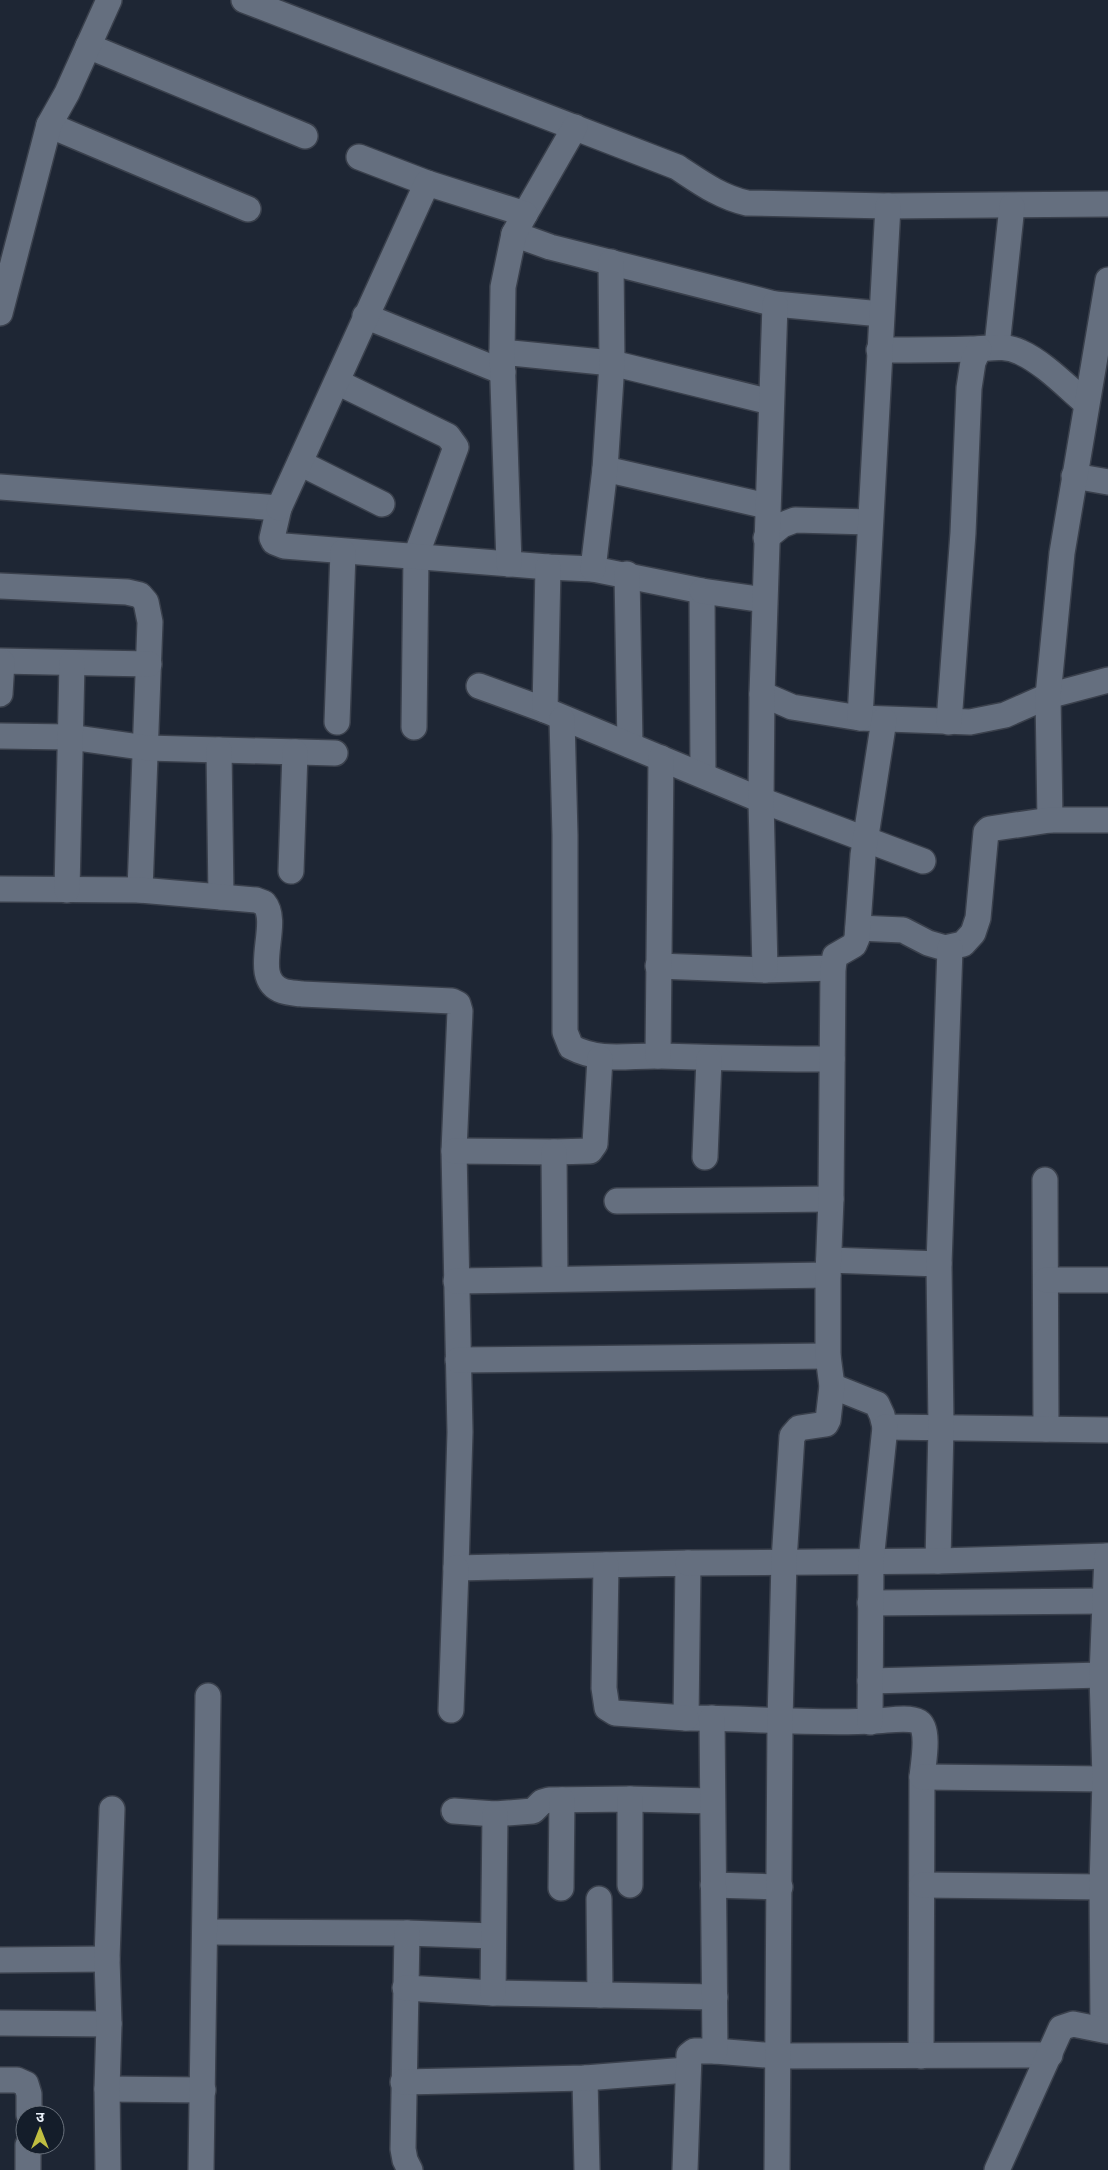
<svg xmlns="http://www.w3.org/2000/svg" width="1108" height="2170" viewBox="0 0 1108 2170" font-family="'Sofia Sans Condensed','Noto Sans Devanagari',sans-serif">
<rect width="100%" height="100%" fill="#1e2634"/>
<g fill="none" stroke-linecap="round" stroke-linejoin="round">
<!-- minor casing -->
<g stroke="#3a404c" stroke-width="28">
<g id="minor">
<path d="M244,0L677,167C700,182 720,197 747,203L888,206L1108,204"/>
<path d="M88,46L305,136"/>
<path d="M49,125L248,209"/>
<path d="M359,157L427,183"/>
<path d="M525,214L575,127"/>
<path d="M514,234L550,247L775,304L881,314"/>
<path d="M0,313L49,125L67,93L109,0"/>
<path d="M365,316L503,372"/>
<path d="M997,346L1012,206"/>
<path d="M879,350C910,350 941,350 971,349C989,349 1003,344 1020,352C1043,362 1067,387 1086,403"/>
<path d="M502,352L612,363L771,402"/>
<path d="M337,382L448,436L456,447L416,556L414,727"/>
<path d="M300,463L382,504"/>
<path d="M605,469L767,506"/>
<path d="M1074,476L1108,482"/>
<path d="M0,487L279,508L272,538L274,542L284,546L548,567L593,569L702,591L703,775"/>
<path d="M279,508L427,183L525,214L514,234L503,287L502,352L509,564"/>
<path d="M766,538L782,525L795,520L870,522"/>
<path d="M593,569L605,469L612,363L611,262"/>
<path d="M627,574L630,745"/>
<path d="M0,586L127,592L140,595L146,602L150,622L140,890"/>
<path d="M702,591L764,600"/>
<path d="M0,661L149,664"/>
<path d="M479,686L545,710L761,800L923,861"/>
<path d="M0,694L2,662"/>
<path d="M762,694L792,707L860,718L970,722L1005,715L1048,696L1108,680"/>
<path d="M545,710L548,567"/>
<path d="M860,718L888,206"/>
<path d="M562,719L565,835V1032L571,1047C602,1063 628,1055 661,1056C718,1058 775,1059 832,1059"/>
<path d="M337,722L343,552"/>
<path d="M949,722L963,533L969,388L973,362L979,349"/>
<path d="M0,736L70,737L147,748L335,753"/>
<path d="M219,750L221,897"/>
<path d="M1050,820L1048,696L1062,553L1108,280"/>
<path d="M291,871L295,752"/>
<path d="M0,889L140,890L256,900L264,903C282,924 248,979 283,991C289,993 296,993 302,994L452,1001L458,1004L460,1011L454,1151L460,1432L456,1568L688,1563L686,1718C749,1718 811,1724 873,1721C886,1721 908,1716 919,1722C930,1729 923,1765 922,1777L921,2056"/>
<path d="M67,890L72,663"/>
<path d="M858,928L903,930L928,943L945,948L963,944L973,933L978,918L986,832L989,829L1050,820H1108"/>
<path d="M658,966L765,970L833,968"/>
<path d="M765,970L761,800L762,694L775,304"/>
<path d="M658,1056L661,758"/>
<path d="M454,1151L554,1152L590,1151L595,1144L600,1058"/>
<path d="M554,1152L555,1278"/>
<path d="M705,1157L709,1059"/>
<path d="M1045,1180L1046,1429"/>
<path d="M617,1201L831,1199"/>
<path d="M829,1260L939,1264"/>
<path d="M1046,1280H1108"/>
<path d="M456,1281L828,1275"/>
<path d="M458,1360L828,1356"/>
<path d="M832,1386L877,1404L882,1415L885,1427L1108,1430"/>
<path d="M938,1561L941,1426L939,1264L950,948"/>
<path d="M688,1563L938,1561L1108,1556"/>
<path d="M606,1565L604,1688L607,1708L615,1713L686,1718"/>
<path d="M870,1603L1105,1601"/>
<path d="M870,1681L1102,1675"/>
<path d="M451,1710L456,1568"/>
<path d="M870,1722L871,1561L885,1427"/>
<path d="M922,1777L1105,1779"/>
<path d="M454,1811L495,1814L533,1811L542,1802L549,1800L630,1799L711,1801"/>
<path d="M630,1885V1799"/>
<path d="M713,1885L780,1887"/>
<path d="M922,1885L1102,1887"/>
<path d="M561,1888L562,1800"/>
<path d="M599,1899L600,1995"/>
<path d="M205,1932L407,1933L493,1936"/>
<path d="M407,1933L403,2149L405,2160L410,2170"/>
<path d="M0,1960L107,1959"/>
<path d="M405,1988L493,1993L715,1997"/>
<path d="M493,1993L495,1814"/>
<path d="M0,2023L109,2024"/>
<path d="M1103,2029L1102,1887L1105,1779L1102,1675L1107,1556"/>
<path d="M715,2051L777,2056L1050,2055"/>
<path d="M585,2078L587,2170"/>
<path d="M0,2080H17L26,2084L29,2094V2115"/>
<path d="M403,2082L585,2078L687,2070"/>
<path d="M107,2089L203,2090"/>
<path d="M28,2170V2145"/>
<path d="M108,2170L107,2089L109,2024L107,1959L112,1809"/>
<path d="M201,2170L208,1696"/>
<path d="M685,2170L689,2055L694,2051H715L712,1718"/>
<path d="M777,2170L780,1721L784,1561L792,1436L799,1428L826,1424L828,1420L832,1386L828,1356V1275L831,1199L833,968L835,956L854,945L857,938L863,855L884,720"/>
<path d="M997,2170L1061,2028L1073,2024L1108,2031"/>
</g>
</g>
<!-- minor -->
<use href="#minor" stroke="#656f7f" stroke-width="25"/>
</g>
<!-- north arrow -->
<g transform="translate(40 2130)"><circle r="24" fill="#141d2a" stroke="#69717c"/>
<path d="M0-4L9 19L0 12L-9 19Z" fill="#c0be41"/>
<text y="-8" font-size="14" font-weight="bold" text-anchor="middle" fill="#e9eff8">उ</text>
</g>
</svg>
